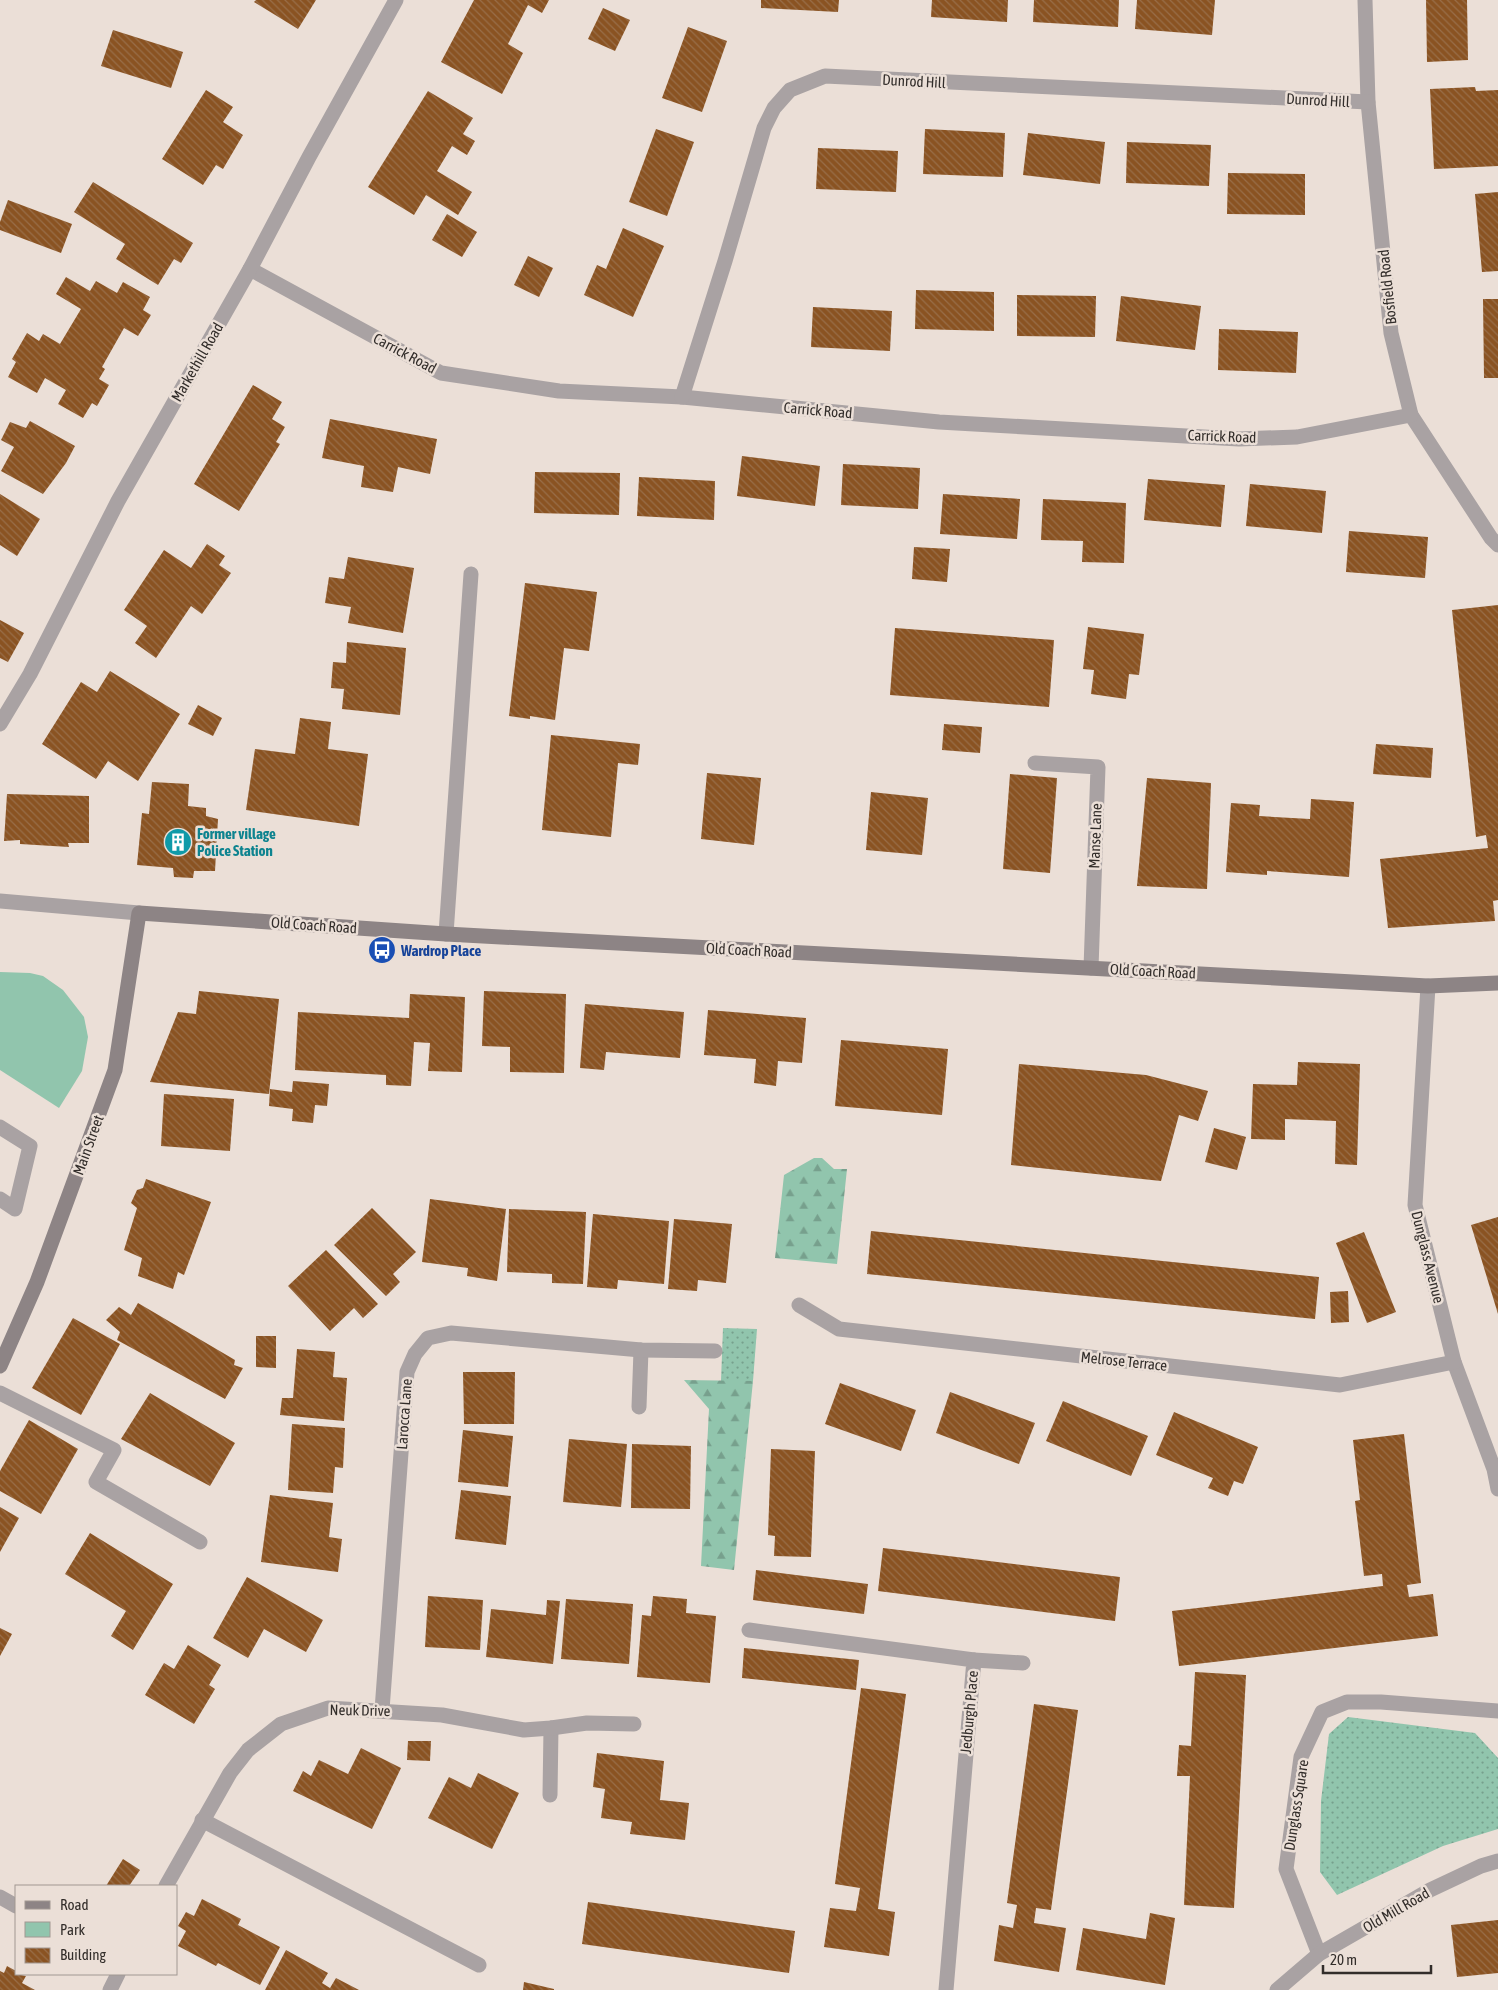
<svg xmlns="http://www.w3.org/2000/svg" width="1498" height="1990" viewBox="0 0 1498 1990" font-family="'Asap Condensed',sans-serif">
<defs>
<pattern id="grass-dots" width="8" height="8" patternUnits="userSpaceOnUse" patternTransform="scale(1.25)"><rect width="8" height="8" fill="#91c5ad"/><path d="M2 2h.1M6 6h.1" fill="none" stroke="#77a08d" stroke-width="1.8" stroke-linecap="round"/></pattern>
<pattern id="forest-firs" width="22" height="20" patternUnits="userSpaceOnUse" patternTransform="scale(1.25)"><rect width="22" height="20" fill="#91c5ad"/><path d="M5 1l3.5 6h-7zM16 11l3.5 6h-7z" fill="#77a08d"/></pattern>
<pattern id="building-back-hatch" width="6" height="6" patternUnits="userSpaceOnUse" patternTransform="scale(1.25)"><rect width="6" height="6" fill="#8a5322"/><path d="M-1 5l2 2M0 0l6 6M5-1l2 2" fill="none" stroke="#986e49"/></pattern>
</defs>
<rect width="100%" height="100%" fill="#ebdfd7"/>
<!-- grass -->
<g fill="url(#grass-dots)">
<path d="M723,1328L757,1329L753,1381H721Z"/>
<path d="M1348,1717L1475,1733L1498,1758V1829L1443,1846L1337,1895L1320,1872L1321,1801L1329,1734Z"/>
</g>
<!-- forest -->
<g fill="url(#forest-firs)">
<path d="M814,1158H822L834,1169H847L837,1264L775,1258L784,1175Z"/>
<path d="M684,1380L753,1381L734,1570L701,1566L709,1409Z"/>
</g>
<!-- green -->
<path fill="#91c5ad" d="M0,972L30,973L43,976L63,990L84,1017L88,1037L82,1071L59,1108L0,1070Z"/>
<!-- building -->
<g fill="url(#building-back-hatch)">
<path d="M256,0H316L298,29L254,2Z"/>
<path d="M474,0H549L542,13L528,5L508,44L523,53L502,94L441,62Z"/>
<path d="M761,0H839L838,12L761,8Z"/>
<path d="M932,0H1008L1007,22L931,17Z"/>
<path d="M1034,0H1119L1118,27L1033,22Z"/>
<path d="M1137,0H1215L1212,35L1135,29Z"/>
<path d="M1426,0H1467L1468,60L1427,62Z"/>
<path d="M603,8L630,20L615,51L588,39Z"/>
<path d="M688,27L727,41L702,112L662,98Z"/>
<path d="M113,30L183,52L171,88L101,66Z"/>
<path d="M1475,87L1476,91L1498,90V166L1434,169L1430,89Z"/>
<path d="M206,90L233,107L223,122L243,135L223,169L216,165L203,185L162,159Z"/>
<path d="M428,91L473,118L463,134L475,141L467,155L452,146L437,171L472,192L458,215L426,195L414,215L368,187Z"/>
<path d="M656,129L694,142L667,216L629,202Z"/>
<path d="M925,129L1005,133L1003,177L923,174Z"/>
<path d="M1028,133L1105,142L1100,184L1023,175Z"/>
<path d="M1127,142L1211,145L1209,186L1126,183Z"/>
<path d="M818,148L898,151L896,192L816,189Z"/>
<path d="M1228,173L1305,174V215L1227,214Z"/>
<path d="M93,182L193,243L181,263L174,259L158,285L116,259L125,244L74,212Z"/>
<path d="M1498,192V271L1482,272L1475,194Z"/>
<path d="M8,200L72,224L61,253L0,230V222Z"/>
<path d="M447,214L477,232L462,257L432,240Z"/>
<path d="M623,228L664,246L633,317L584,295L597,265L606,269Z"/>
<path d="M528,256L553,268L539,297L514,285Z"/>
<path d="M66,277L90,291L96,281L117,293L123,282L150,297L143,310L151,315L138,336L124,328L102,367L105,369L99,379L109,385L97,406L92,403L83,418L58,404L66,390L45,378L37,393L8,377L16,362L12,359L27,333L39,341L43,334L60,344L81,309L56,294Z"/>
<path d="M916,290L994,292V331L915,329Z"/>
<path d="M1017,295L1096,296L1095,337L1017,336Z"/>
<path d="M1121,296L1201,306L1195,350L1116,341Z"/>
<path d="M1483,299H1498V378H1484Z"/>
<path d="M813,307L892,311L890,351L811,347Z"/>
<path d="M1219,329L1298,332L1296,373L1218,370Z"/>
<path d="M253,385L282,402L272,419L285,427L276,442L280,444L239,511L194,484Z"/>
<path d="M330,419L437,439L430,474L398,467L393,492L361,487L364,466L322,458Z"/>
<path d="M30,421L75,446L66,463L43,494L1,471L14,447L1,440L10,422L26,428Z"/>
<path d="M742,456L820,466L815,506L737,496Z"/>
<path d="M843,464L920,468L918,509L841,505Z"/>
<path d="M535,472L620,473L619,515L534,513Z"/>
<path d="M639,477L715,481L714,520L637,516Z"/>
<path d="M1148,479L1225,485L1221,527L1144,520Z"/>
<path d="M1250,484L1326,491L1322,533L1246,526Z"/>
<path d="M0,494L40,519L17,556L0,545Z"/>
<path d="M943,494L1020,499L1017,539L940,534Z"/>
<path d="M1043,499L1126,503L1124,563L1082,562L1083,541L1041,540Z"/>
<path d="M1349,531L1428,537L1425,578L1346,572Z"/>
<path d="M207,544L225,556L219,565L231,573L202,614L191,606L156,658L135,643L147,626L124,610L164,550L191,568Z"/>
<path d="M914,547L950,549L947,582L912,579Z"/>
<path d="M348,557L414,568L403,633L348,623L351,607L325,603L329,577L344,579Z"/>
<path d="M525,583L597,592L589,651L564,648L555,720L530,716V719L509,716Z"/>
<path d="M1498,605V900L1493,901L1495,921L1388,928L1380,859L1488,848L1486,835L1476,837L1452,610Z"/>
<path d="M0,620L24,633L8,662L0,658Z"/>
<path d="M1088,627L1144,634L1139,675L1129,674L1126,699L1091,694L1094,670L1083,669Z"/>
<path d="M895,628L1054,640L1049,707L890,695Z"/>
<path d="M347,642L406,648L400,715L342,709L344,689L331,688L333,662L346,663Z"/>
<path d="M110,671L180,714L138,781L108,761L96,779L42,744L81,682L97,692Z"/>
<path d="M198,705L222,718L213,736L188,724Z"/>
<path d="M300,718L331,722L328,749L368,754L359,826L246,810L255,749L295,754Z"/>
<path d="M944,724L982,727L980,753L942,750Z"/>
<path d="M551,735L640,744L638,765L618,763L611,837L542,830Z"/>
<path d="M1376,744L1433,748L1431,778L1373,774Z"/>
<path d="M707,773L761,778L754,845L701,839Z"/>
<path d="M1010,774L1057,778L1050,873L1003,869Z"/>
<path d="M1147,778L1211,783L1207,889L1137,886Z"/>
<path d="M152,782L189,784L188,806L206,808V816L218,819L215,871H194L193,878L174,877L173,868L137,865L142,813L149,814Z"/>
<path d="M871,792L928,798L922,855L866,850Z"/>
<path d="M7,794L89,796V843H68L69,847L20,844V840L4,841Z"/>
<path d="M1311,799L1354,802L1349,877L1267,871V875L1226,872L1231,803L1260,805L1259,816L1310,819Z"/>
<path d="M199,991L279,999L269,1094L150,1082L178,1012L196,1014Z"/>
<path d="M484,991L566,994L564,1073L510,1072V1047L482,1046Z"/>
<path d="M410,994L465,997L462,1072L428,1071L430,1043L414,1042L411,1086L386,1085V1075L295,1070L298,1012L409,1018Z"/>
<path d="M585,1004L684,1012L680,1058L606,1052L604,1070L580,1068Z"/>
<path d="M708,1010L806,1018L802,1063L778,1061L776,1086L754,1083L756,1059L704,1055Z"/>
<path d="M841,1040L948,1049L942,1115L835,1106Z"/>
<path d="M1298,1062L1360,1064L1357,1165L1335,1164L1336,1121L1285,1119V1140L1251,1139L1253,1084L1297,1085Z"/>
<path d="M1019,1064L1146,1075L1208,1091L1198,1121L1179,1115L1161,1181L1011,1165Z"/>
<path d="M293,1081L329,1084L327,1106L315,1105L313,1123L292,1121L293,1109L269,1106L270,1089L292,1092Z"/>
<path d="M164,1094L234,1099L230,1151L161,1146Z"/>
<path d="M1214,1128L1246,1137L1237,1170L1205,1162Z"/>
<path d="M146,1179L211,1202L184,1275L178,1272L173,1289L138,1276L142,1258L124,1250L137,1208L131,1203L137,1190L143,1188Z"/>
<path d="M430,1199L506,1209L497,1281L467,1276L468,1268L422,1262Z"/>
<path d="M372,1208L416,1252L393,1274L400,1282L386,1296L334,1245Z"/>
<path d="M509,1209L586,1212L583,1284L552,1283V1274L507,1272Z"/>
<path d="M593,1214L669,1221L664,1284L618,1280L617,1289L587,1287Z"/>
<path d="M1498,1217V1314L1471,1225Z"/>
<path d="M674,1219L732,1224L726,1283L698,1280L697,1291L668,1289Z"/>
<path d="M871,1231L1319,1277L1315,1319L867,1274Z"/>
<path d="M1364,1232L1396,1312L1367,1323L1336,1243Z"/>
<path d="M326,1250L378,1304L363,1318L354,1308L330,1331L288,1286Z"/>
<path d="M1348,1291L1349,1322L1331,1323L1330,1292Z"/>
<path d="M138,1303L235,1360L234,1365L243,1368L225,1399L117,1340L120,1332L106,1320L119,1307L131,1315Z"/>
<path d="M73,1318L120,1344L81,1415L32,1388Z"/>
<path d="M256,1336H276V1368L256,1367Z"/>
<path d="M297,1349L335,1352L333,1377L347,1378L344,1421L280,1415L282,1398H293Z"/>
<path d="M463,1372H515L514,1424H464Z"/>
<path d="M840,1383L916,1410L901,1451L825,1424Z"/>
<path d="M950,1392L1035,1423L1019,1464L936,1433Z"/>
<path d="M150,1393L235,1443L210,1486L121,1439Z"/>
<path d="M1063,1401L1148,1436L1131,1476L1046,1441Z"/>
<path d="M1174,1412L1258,1447L1243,1484L1234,1481L1228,1496L1208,1488L1213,1478L1156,1455Z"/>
<path d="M29,1420L78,1449L41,1514L0,1491V1471Z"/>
<path d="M292,1424L345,1428L343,1468L335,1467L333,1493L288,1490Z"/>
<path d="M463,1430L513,1436L508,1487L458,1482Z"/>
<path d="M1404,1434L1421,1583L1407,1585L1409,1597L1433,1594L1438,1636L1179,1666L1172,1611L1383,1586L1382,1574L1364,1576L1355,1501L1360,1500L1353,1440Z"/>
<path d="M569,1439L627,1444L621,1507L563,1502Z"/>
<path d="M632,1444L691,1446L690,1509L631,1508Z"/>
<path d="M771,1449L815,1451L811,1557L774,1556L775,1536L768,1535Z"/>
<path d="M461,1490L511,1496L506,1545L455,1539Z"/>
<path d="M270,1495L333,1503L329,1537L342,1539L338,1572L261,1562Z"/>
<path d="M0,1507L19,1518L0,1552Z"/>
<path d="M90,1533L173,1584L133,1650L111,1636L126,1611L65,1574Z"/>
<path d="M883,1548L1120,1577L1115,1621L878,1591Z"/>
<path d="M756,1570L868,1584L864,1614L753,1600Z"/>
<path d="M247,1577L323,1620L306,1652L264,1629L248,1658L213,1638Z"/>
<path d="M428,1596L483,1600L480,1650L425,1647Z"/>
<path d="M653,1596L687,1599L686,1613L716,1616L710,1683L637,1677L642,1615L651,1616Z"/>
<path d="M566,1599L633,1604L629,1664L561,1659Z"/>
<path d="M547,1600L560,1601L553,1664L486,1657L491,1609L546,1615Z"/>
<path d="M0,1628L12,1634L0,1656Z"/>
<path d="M188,1645L221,1665L209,1685L215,1689L194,1724L145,1695L164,1663L174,1669Z"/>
<path d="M744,1648L859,1660L856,1690L742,1678Z"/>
<path d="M1195,1672L1246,1675L1234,1908L1184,1905L1190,1776H1177L1179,1745L1191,1746Z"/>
<path d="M861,1688L906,1694L878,1909L895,1912L889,1956L824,1947L830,1908L856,1911L860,1888L835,1884Z"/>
<path d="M1034,1704L1078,1710L1051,1910L1036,1908L1034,1923L1066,1928L1059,1972L994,1961L999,1925L1013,1928L1017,1905L1007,1903Z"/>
<path d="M408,1741H431L430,1761L407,1760Z"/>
<path d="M361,1748L401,1768L372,1829L293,1791L303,1771L311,1776L319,1760L348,1774Z"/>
<path d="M597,1753L664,1761L660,1800L689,1803L685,1840L630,1834L632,1822L601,1818L605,1789L593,1787Z"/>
<path d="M478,1773L519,1793L492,1849L428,1818L449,1777L471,1788Z"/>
<path d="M123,1859L140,1870L129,1886H106Z"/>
<path d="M202,1899L241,1919L238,1925L280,1947L260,1985L218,1963L216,1966L178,1946L186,1931L178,1926L186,1912L194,1916Z"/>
<path d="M588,1902L795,1931L789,1973L582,1944Z"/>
<path d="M1150,1913L1175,1918L1165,1985L1076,1970L1083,1928L1146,1939Z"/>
<path d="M1498,1920V1973L1457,1977L1451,1925Z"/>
<path d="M286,1950L328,1973L322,1983L330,1988L336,1978L359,1990H265Z"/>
<path d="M7,1966L16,1971V1974L26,1976L22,1983L35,1990H0V1971L4,1973Z"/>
<path d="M524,1982L554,1989V1990H523Z"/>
</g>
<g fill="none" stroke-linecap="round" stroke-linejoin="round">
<!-- lane -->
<g stroke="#a9a2a3" stroke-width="15">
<path d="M0,1127L30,1146L15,1209L0,1199"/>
<path d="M0,1897L16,1906"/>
</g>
<!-- street -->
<g stroke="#a9a2a3" stroke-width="15">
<path d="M1365,0L1368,102L1391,333L1411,415L1491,538L1498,545"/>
<path d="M250,269L441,373L559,391L682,397L939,422L1239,439L1297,437L1411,415"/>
<path d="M682,397L725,261L764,128L774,108L790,90L825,76L1368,102"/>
<path d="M0,724L30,674L118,501L250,269L309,157L396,0"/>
<path d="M1035,763L1098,767L1091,968"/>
<path d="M0,901L139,913"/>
<path d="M446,934L471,574"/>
<path d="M1428,986L1415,1205L1454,1362L1494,1469L1498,1489"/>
<path d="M799,1305L839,1329L1340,1385L1454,1362"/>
<path d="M0,1393L114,1450L96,1482L200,1542"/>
<path d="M639,1407L641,1350"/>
<path d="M749,1630L974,1660L946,1990"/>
<path d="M974,1660L1023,1663"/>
<path d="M382,1710L407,1372L415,1354L428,1338L451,1333L641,1350L715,1351"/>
<path d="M550,1795L551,1728"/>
<path d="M202,1820L479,1965"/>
<path d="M166,1886L230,1773L248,1750L281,1724L328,1708L442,1715L524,1730L551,1728L587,1723L634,1724"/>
<path d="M1319,1954L1286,1869L1301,1757L1322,1712L1347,1702H1381L1498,1711"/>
<path d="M110,1990L118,1974"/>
<path d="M1277,1990L1319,1954L1430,1890L1481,1866L1498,1861"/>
</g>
<!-- secondary -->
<path stroke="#8d8485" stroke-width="15" d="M0,1366L37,1282L115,1070L139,913L446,934L1428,986L1498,983"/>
</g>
<!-- icons -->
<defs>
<g id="building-disc" transform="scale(1.4375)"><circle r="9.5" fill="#0f9aa8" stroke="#ebdfd7"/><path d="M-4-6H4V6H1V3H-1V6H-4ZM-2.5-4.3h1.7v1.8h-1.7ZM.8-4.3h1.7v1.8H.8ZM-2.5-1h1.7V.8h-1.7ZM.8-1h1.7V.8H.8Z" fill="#fff"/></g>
<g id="bus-disc" transform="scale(1.4375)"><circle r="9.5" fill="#1a4fb4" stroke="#ebdfd7"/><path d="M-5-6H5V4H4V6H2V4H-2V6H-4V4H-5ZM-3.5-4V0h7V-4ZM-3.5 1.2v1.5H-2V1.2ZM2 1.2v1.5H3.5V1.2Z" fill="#fff"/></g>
</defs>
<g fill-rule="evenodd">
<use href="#building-disc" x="178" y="842"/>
<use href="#bus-disc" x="382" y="950"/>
</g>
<g text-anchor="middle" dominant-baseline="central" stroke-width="5" stroke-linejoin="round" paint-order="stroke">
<!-- street labels -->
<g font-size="15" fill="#322d2a" stroke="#ebdfd7">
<text transform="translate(914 81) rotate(3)">Dunrod Hill</text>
<text transform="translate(1318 100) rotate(3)">Dunrod Hill</text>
<text transform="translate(1387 287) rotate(-96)">Bosfield Road</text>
<text transform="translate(405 353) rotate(28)">Carrick Road</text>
<text transform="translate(197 362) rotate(-60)">Markethill Road</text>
<text transform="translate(818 410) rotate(5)">Carrick Road</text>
<text transform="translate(1222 436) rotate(2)">Carrick Road</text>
<text transform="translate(1095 836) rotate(-88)">Manse Lane</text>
<text transform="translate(314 925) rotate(4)">Old Coach Road</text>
<text transform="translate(749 950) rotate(3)">Old Coach Road</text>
<text transform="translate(1153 971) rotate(3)">Old Coach Road</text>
<text transform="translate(88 1145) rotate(-70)">Main Street</text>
<text transform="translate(1428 1257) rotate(76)">Dunglass Avenue</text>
<text transform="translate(1124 1361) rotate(6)">Melrose Terrace</text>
<text transform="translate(404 1414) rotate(-86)">Larocca Lane</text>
<text transform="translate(360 1710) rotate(1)">Neuk Drive</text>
<text transform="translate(969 1712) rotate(-85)">Jedburgh Place</text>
<text transform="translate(1296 1805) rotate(-81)">Dunglass Square</text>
<text transform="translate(1396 1910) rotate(-30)">Old Mill Road</text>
</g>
<!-- culture labels -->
<g font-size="15" font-weight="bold" fill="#0d838f" stroke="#ebdfd7" text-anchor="start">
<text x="197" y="833">Former village<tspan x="197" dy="17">Police Station</tspan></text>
</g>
<!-- transit labels -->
<g font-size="15" font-weight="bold" fill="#164399" stroke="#ebdfd7" text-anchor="start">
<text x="401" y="950">Wardrop Place</text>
</g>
</g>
<!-- legend -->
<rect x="15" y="1885" width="162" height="90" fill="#ebdfd7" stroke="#a19892"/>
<rect x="25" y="1901" width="25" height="8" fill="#8d8485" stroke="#a19892"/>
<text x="60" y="1910" font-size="15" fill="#322d2a">Road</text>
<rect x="25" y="1922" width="25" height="15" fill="#91c5ad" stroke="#a19892"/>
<text x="60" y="1935" font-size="15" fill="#322d2a">Park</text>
<rect x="25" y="1948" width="25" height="15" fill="url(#building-back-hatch)" stroke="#a19892"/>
<text x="60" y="1960" font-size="15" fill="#322d2a">Building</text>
<!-- scale -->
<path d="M1323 1965v8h108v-8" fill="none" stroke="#322d2a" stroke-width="2.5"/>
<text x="1330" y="1965" font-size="15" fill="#322d2a" stroke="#ebdfd7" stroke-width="4" paint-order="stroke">20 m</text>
</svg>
